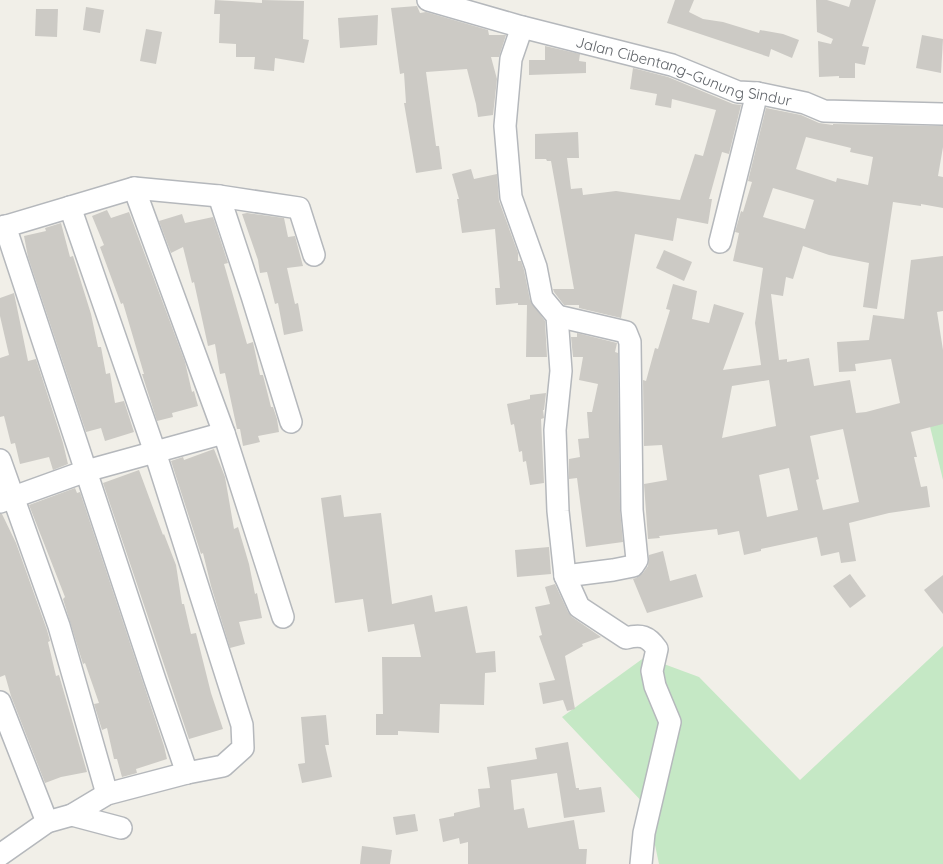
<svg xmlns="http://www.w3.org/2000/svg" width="943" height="864" viewBox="0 0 943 864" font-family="Quicksand,sans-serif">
<rect width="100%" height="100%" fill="#f1efe8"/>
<!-- green -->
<g fill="#c5e8c5">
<path d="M943,386V480L925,406Z"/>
<path d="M943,646V864H659L647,807L562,717L645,657L699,677L800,780Z"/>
</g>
<!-- building -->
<g fill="#cccac5" fill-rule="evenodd">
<path d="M215,0L262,3V0L304,1L303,39L309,40L304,63L275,58L274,71L254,69L255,57H236V44L219,43L220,14H214Z"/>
<path d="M675,0H694L689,12L703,19L723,22L759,33L760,30L783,34L799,40L792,58L771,49L769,57L667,23Z"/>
<path d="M816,0H827L849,7L851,0H876L862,46L869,47L865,65L855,63V78H839V76L819,77L818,41L831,44L833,39L817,32Z"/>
<path d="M417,6L420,13L426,12L488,30L489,35H506L499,57H491L497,79L493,115L478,117L476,104L467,69L426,72L436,146H439L442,169L416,173L404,103H406L404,73L400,74L391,8Z"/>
<path d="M86,7L104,10L100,33L83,30Z"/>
<path d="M36,9H58L57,37L35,36Z"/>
<path d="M378,15L377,45L340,48L338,18Z"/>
<path d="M146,29L162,32L156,64L140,61Z"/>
<path d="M922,35L943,39L941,73L916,68Z"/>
<path d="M545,46L580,54L579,61L586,62V73L529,75V60H545Z"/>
<path d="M633,68L668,77L733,104L741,105L729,154L722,152L709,199H712L708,224L677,218L673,241L635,234L621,318L579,308V305H564L554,292L553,289H574L551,161H547L546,159H535V134L578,132L579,158H567L571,189L582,188L583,195L616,191L680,200L695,154L703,156L716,110L672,99L671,108L655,105L657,94L630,89Z"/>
<path d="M766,108L801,115L819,123L833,125V124L943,126V147L938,176L943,177V208L921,204V206L893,202L877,309L863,307L869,263L829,255L803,246L793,279L786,277L783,296L771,294L779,360L787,359V362L809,358L814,386L850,380L856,413L866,412L900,403L891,359L855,364L856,371L839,372L837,342L869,340L873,315L904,319L911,260L943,256V311L937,312L943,350V424L911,432L917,457H914L921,487L927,486L930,507L889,513L849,523L856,561L841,563L839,552L821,556L817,537L761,549V551L744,555L739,531L718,535L717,529L659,536L660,538L648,539L644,484L667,480L662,445L644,446L643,380L646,381L655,348L658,349L670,310L666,309L673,284L697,291L692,319L709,323L714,304L744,313L723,370L761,365L755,323L763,268L733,261L739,233L735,232L741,211L743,212L752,182L748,181ZM806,137L851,148L850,152L873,157L868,185L837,178L836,182L796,169ZM773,188L814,200L805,229L763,217ZM769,380L776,426L722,438L732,386ZM843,429L859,502L823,510L816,480L819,479L810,436ZM789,468L798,510L767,517L759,475Z"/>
<path d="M471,169L474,179L497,174L499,201L518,253V261H521L524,270L530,300L545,321L547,357H526L527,305H518V303L496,305L495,288H500L495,229L462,233L457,199H459L452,174Z"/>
<path d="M107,210L111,218L129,212L185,362L192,392L194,391L198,406L172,413L173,417L157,421L142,374H144L123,303L121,304L100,247L104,245L92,216Z"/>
<path d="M247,213L284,218L288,237L295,236L303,266L287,268L295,304L298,303L303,331L284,335L278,303L275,304L267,272L260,273L258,260L242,214Z"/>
<path d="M182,214L185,223L213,217L228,263L224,264L247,344L253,342L260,375H263L271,407H273L277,419L279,432L258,436L260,442L243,446L240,429H237L225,373L220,374L215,344L208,346L194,282L192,283L183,247L171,253L159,221Z"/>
<path d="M61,223L70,257L73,256L91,314L98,347H101L106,374L110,373L115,403L124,401L134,432L105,441L101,428L86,432L28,257L24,236L46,231L45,228Z"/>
<path d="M664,250L692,262L684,281L656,268Z"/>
<path d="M14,293L28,361L36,359L63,443L68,464L53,470L49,457L20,464L15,443L11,444L4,416L0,417V358L9,355L0,316V298Z"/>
<path d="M577,333L617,343L615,352L618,353L620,510L623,542L586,547L577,478L569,479V459L580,457L578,439L589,438L587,412H592L598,384L579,380L583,357H573L571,337H577Z"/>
<path d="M546,393L544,410H543L544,418L541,419L544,483L530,485L526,461L523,462L522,451L519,452L514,424L511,425L507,404L530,399V395Z"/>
<path d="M214,449L225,477L234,529L238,527L249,564L255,594L257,593L262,618L239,622L245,644L230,648L211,586L203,553L201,554L171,461L183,457L184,460Z"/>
<path d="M139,470L163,535L164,534L176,565L182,604H184L191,634L196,633L211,693L223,729L189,739L103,483Z"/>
<path d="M75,488L77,493L80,492L164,746L167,759L136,769L137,773L122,777L117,759H114L107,728L102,730L94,704L99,703L85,663L83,664L63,599L65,597L29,505Z"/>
<path d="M341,495L344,517L381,513L392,604L432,595L435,612L467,606L476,653L495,651L496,672L485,673L484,705L440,704L439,733L398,731V735H376V714H383L382,657H421L414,624L368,632L363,599L335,603L321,498Z"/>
<path d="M0,514H2L16,543L47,630L50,641L48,642L56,676L59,675L87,772L61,777L45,783L11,696L5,675L0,677Z"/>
<path d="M549,547L551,574L517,577L515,550Z"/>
<path d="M663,551L670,581L696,574L703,597L647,613L633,579L627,580L636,578L643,573L648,566L649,555Z"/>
<path d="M850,574L866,596L850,608L833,586Z"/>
<path d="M943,575V614L924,590Z"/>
<path d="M555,584L568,612L572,617L601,637L582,644L583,646L565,656L575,709L567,711L563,700L543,704L539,683L555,680L539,636L542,635L535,607L550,604L545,587Z"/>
<path d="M326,715L329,745H325L332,777L302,783L298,764L305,763L301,717Z"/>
<path d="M568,742L576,788H579V790L601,787L605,812L564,818L557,773L511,780L514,810L524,808L528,828L574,820L579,849H587L586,864H468V842L460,844L459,838L443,842L439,819L454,816V813L480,807L478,789L490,788L487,767L537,759L535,748Z"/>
<path d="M415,814L418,831L396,835L393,817Z"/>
<path d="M362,846L392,850L390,864H360Z"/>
</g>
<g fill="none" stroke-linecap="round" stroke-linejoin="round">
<!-- minor casing -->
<g stroke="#b5b8bc" stroke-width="24">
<g id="minor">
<path id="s1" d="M428,0L522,27L672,65L738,92L757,93L805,103L824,111L943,114"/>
<path d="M522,27L511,59L505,126L511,197L536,267L542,298L557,316L561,371L555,430L558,511L565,576L579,607L626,638C641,634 648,636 657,649L652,671L655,686L670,722L644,833L641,864"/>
<path d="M134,188L224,433L283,617"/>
<path d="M219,196L252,296L291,422"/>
<path d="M5,226L155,680L187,773"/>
<path d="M0,228L134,188L219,196L299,208L314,255"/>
<path d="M720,242L757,93"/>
<path d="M557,316L626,332L630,342L632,510L637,560L633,566L613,570L565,576"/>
<path d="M0,460L59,626L107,794"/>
<path d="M0,502L86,471L224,433"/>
<path d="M0,702L47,822"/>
<path d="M72,815L121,828"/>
<path d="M0,855L47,822L72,815L107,794L187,773L223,766L243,748L242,725L155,452L70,207"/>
</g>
</g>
<!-- minor -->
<use href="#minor" stroke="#fff" stroke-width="21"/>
</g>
<g text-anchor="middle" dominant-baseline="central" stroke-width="4" stroke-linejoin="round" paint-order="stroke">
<!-- street labels -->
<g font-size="15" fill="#5f6368" stroke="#fff">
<text stroke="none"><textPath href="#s1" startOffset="266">Jalan Cibentang–Gunung Sindur</textPath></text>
</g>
</g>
</svg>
